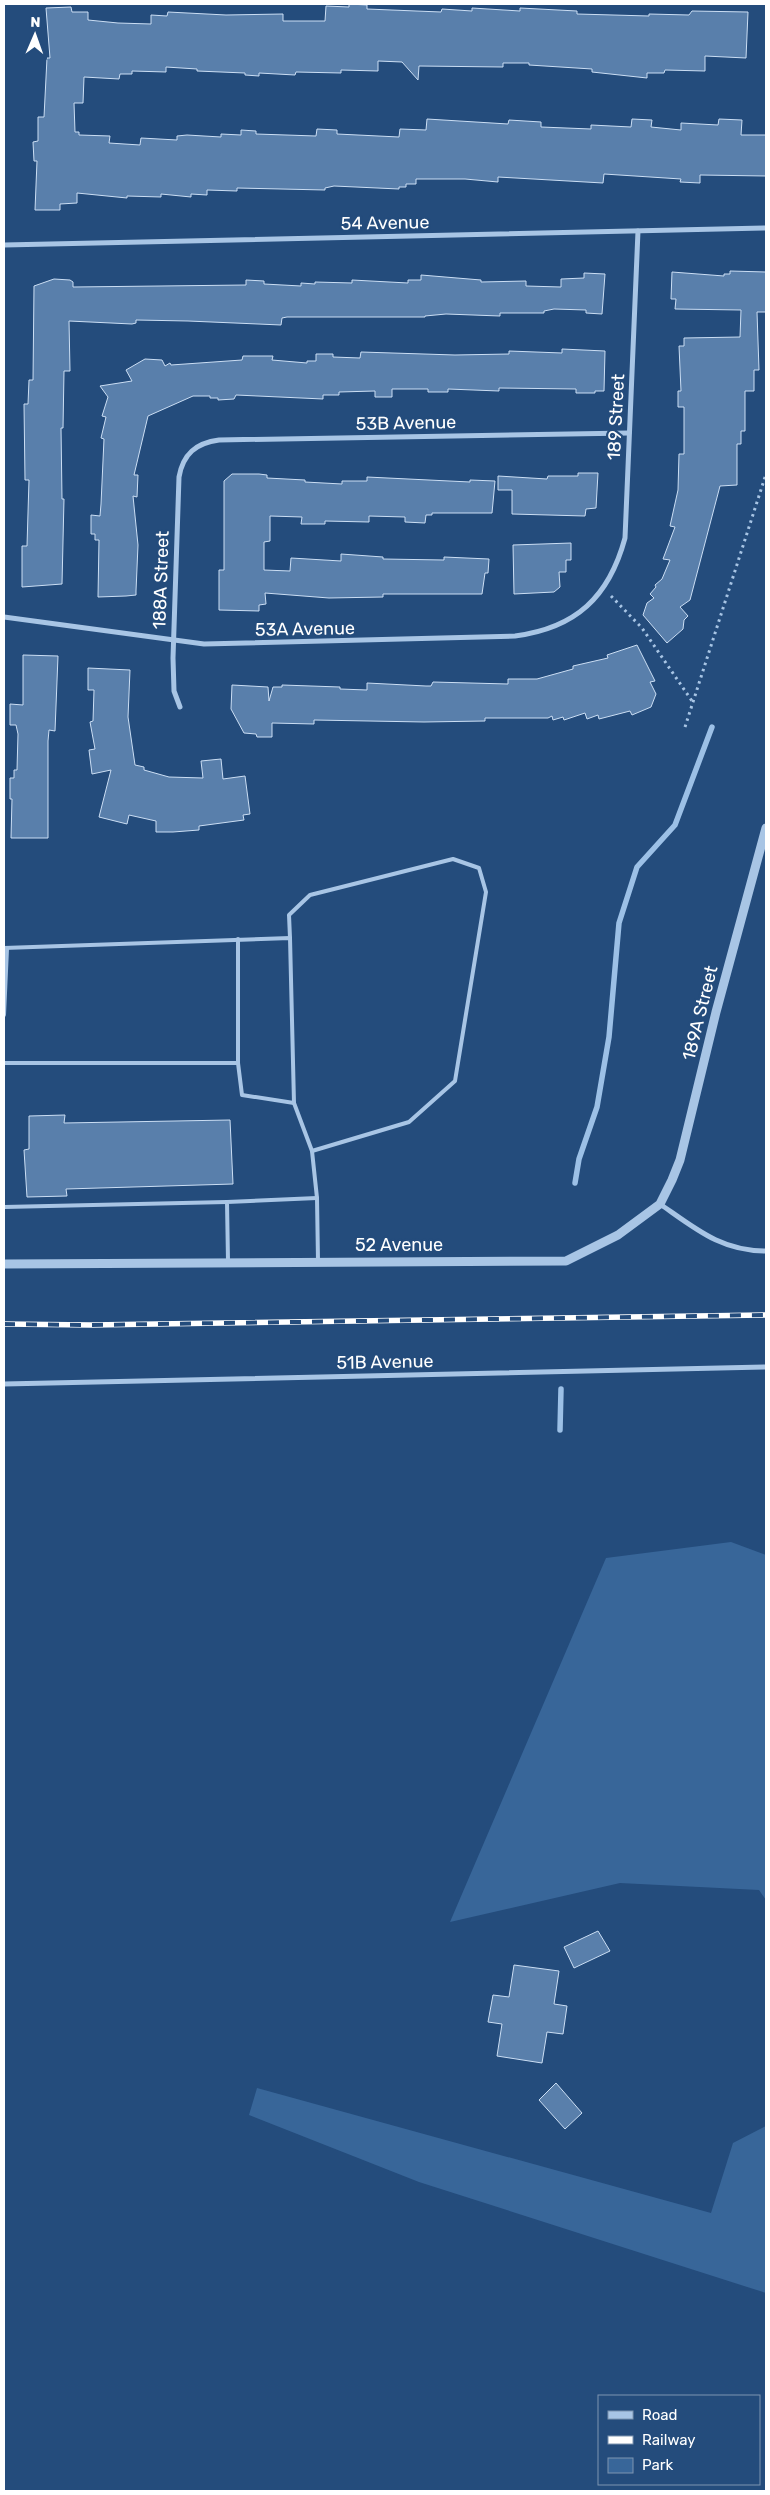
<svg xmlns="http://www.w3.org/2000/svg" width="770" height="2495" viewBox="0 0 770 2495" font-family="Rubik,sans-serif">
<rect width="100%" height="100%" fill="#244c7c"/>
<!-- green -->
<g fill="#386699">
<path d="M731,1542L766,1555V1900L759,1890L620,1883L450,1922L606,1558Z"/>
<path d="M257,2088L711,2213L733,2143L766,2126V2293L419,2182L249,2115Z"/>
</g>
<g fill="none" stroke-linecap="round" stroke-linejoin="round">
<!-- stream -->
<g stroke="#9cc0e6" stroke-width="5.5">
<path d="M575,1183L579,1159L597,1107L609,1037L619,923L637,867L675,825L712,727"/>
<path d="M560,1430L561,1389"/>
</g>
</g>
<!-- building -->
<g fill="#597fab" stroke="#cbdef4">
<path d="M349,4L367,5V9L441,12L442,9L472,11V8L520,11V8L577,11V14L649,16V14L689,15L692,11L748,12L746,58L705,56V71L665,70L664,73H647V78L592,72V69L529,65V63H503V67L419,66L418,80L402,62L378,61V71L341,70V73L296,72L295,75L259,73V76L245,75V73L197,71V69L166,67V72L132,71V74H120L119,79L84,77L83,103H74L75,132H79V135L110,136L109,143L140,145L141,138L177,140V136L187,135L221,137V134L241,135V130L256,131V134L316,136L317,129L337,130V134L399,137L400,129L426,130L427,119L508,124L509,120L541,122V127L591,129V125L631,127L632,119L652,120L651,127L681,130V123L718,125L719,119L742,120L741,135H766V176L700,175V183L680,182L681,179L604,174L603,183L498,177V182L465,179H416V184H406V187H399V189L334,186L325,188V190L237,188V191L207,190V195L191,194V197L161,194V197L127,196V198L77,193V203L60,204V210H35L37,161H34L33,142L38,141V117H44L47,58H50L46,8L71,7L72,12H88V20L118,23L151,24V15L167,16L168,12L226,15L283,14V21H325L326,6L349,7Z"/>
<path d="M730,271L766,272V312H757L759,370H754V391H745V431H741V444H737V485L720,486L690,600L680,607L688,616L684,620L683,629L667,643L643,615L647,603L654,598L650,594L656,587L655,585L662,579L670,560L663,559L675,527L670,526L678,490L679,454H684V407H678V391H681L679,346H684V338L740,337L741,310L675,309L676,299H671L672,272L724,276V274H730Z"/>
<path d="M584,273L605,274L602,314L586,313V310L554,309L544,311V313H500V316L446,314L425,316V317H287L282,318L281,325L188,321L136,320V323L132,324L69,321L70,371H64L63,428H61L62,499H64L62,584L22,587V546H27L29,480H25L24,404H28L29,380H33L34,286L54,279L70,280L73,282V287L246,285V280L264,281V284L301,286V283L315,284V282L352,283V280L408,283V280H421V275L481,280V282L526,281V286L561,287V279L584,278Z"/>
<path d="M562,349L605,351L604,391H595V393H576V389L499,388V391L448,389V392H428V389H392V397H375V391L339,392V395H323V399L236,395L234,399L218,400V398H210V396H193L148,416L134,475H138L137,497L133,496L138,545L136,591V595L126,596L98,597L99,540H95V534H91V515L100,516L101,504L104,439L101,438L106,417L102,416L108,397L100,386L132,381L126,370L145,359L162,360L165,366L170,363L171,365L242,360L243,356H273L272,360L307,363V361H316V354H333V357L360,358L361,352L455,355L509,354V351L562,353Z"/>
<path d="M578,473H598L596,508L586,509L585,516L512,514V490H498V476L547,479L548,476H578Z"/>
<path d="M232,474H259L267,475V478L305,480V482L342,484V481H367V477L470,482V480L495,481L492,513H432V515H426L425,523L405,522V517L369,516V522L325,521V524H301L302,517L270,516V541L264,542V570L290,571L291,558L341,561V554L383,557V559L444,560V557L489,559L488,573H485L482,594H383V597L329,598L265,593L266,604L259,605V611L219,610V570H224V481Z"/>
<path d="M571,543V560H566V572H559L560,587L554,592L514,594L513,545Z"/>
<path d="M637,645L655,681L650,682L656,694L651,707L632,715L630,711L599,719L598,715L587,719L585,713L564,720L563,717L553,720L552,716L548,718H485V721L424,722L314,720V724L272,723V737H257L256,734L244,733L231,709L232,685L268,687L269,701L273,687H282V685L340,687V689L367,690V683L426,686H431L433,682L508,684V679H537L573,669V666L608,658L607,655Z"/>
<path d="M23,655L58,656L55,731L49,730L48,741V838H11L12,799H10V778H14V770H17L18,734L16,725H10V704L23,705Z"/>
<path d="M88,668L130,670L128,717L135,765L144,767V770L169,777L203,778L201,761L221,759L223,779L245,776L250,814L243,815L244,820L199,826V830L173,832H156V821L129,815L127,824L99,817L111,770L92,774L89,750L95,749L90,722L93,721L94,690H88Z"/>
<path d="M65,1115L64,1123L230,1120L233,1184L66,1189L67,1196L27,1197L24,1150L29,1149V1116Z"/>
<path d="M598,1931L610,1951L574,1968L564,1947Z"/>
<path d="M514,1965L559,1971L554,2004L567,2006L563,2034L547,2032L542,2063L497,2056L502,2024L488,2022L493,1995L509,1997Z"/>
<path d="M556,2083L582,2113L565,2129L539,2100Z"/>
</g>
<g fill="none" stroke-linecap="round" stroke-linejoin="round">
<!-- path -->
<g stroke="#a8c5e5" stroke-width="3" stroke-dasharray="2.5 4" stroke-linecap="butt">
<path d="M611,596L642,628L692,701"/>
<path d="M685,727L766,474"/>
</g>
<!-- service -->
<g stroke="#a8c5e5" stroke-width="4">
<path d="M290,938L289,915L310,895L453,859L479,868L486,892L455,1081L409,1122L312,1151"/>
<path d="M4,948L290,938L294,1103L312,1151L317,1198L318,1261"/>
<path d="M4,1015L7,949"/>
<path d="M4,1063H238L242,1095L294,1103"/>
<path d="M238,1063V939"/>
<path d="M4,1207L227,1202"/>
<path d="M228,1261L227,1202L317,1198"/>
</g>
<!-- minor -->
<g stroke="#a8c5e5" stroke-width="5">
<path d="M4,245L766,228"/>
<path d="M4,617L204,644L515,636C576,628 609,597 625,538L638,231"/>
<path d="M180,707L174,691L173,658L179,477C183,454 196,443 219,440L629,433"/>
<path d="M660,1204C696,1229 721,1251 766,1251"/>
<path d="M4,1384L766,1367"/>
</g>
<!-- tertiary -->
<path stroke="#a8c5e5" stroke-width="9" d="M4,1264L566,1261L618,1235L660,1204L672,1180L680,1160L716,1012L766,828"/>
<!-- rail casing -->
<g stroke="#fff" stroke-width="5.5">
<path id="rail" d="M4,1324L91,1325L766,1315"/>
</g>
<!-- rail -->
<use href="#rail" stroke="#244c7c" stroke-width="4" stroke-dasharray="11" stroke-linecap="butt"/>
</g>
<g text-anchor="middle" dominant-baseline="central" stroke-width="4.5" stroke-linejoin="round" paint-order="stroke">
<!-- street labels -->
<g font-size="18" fill="#fff" stroke="#244c7c">
<text transform="translate(385 223) rotate(-1)">54 Avenue</text>
<text transform="translate(616 417) rotate(-87)">189 Street</text>
<text transform="translate(406 423) rotate(-1)">53B Avenue</text>
<text transform="translate(161 580) rotate(-88)">188A Street</text>
<text transform="translate(305 629) rotate(-1)">53A Avenue</text>
<text transform="translate(700 1013) rotate(-76)">189A Street</text>
<text x="399" y="1245">52 Avenue</text>
<text transform="translate(385 1362) rotate(-1)">51B Avenue</text>
</g>
</g>
<!-- border -->
<rect width="770" height="2495" fill="none" stroke="#ffffff" stroke-width="10"/>
<!-- legend -->
<rect x="598" y="2395" width="162" height="90" fill="#244c7c" stroke="#7c94b0"/>
<rect x="608" y="2411" width="25" height="8" fill="#a8c5e5" stroke="#7c94b0"/>
<text x="642" y="2420" font-size="15" fill="#ffffff">Road</text>
<rect x="608" y="2436" width="25" height="8" fill="#ffffff" stroke="#7c94b0"/>
<text x="642" y="2445" font-size="15" fill="#ffffff">Railway</text>
<rect x="608" y="2458" width="25" height="15" fill="#386699" stroke="#7c94b0"/>
<text x="642" y="2470" font-size="15" fill="#ffffff">Park</text>
<!-- north arrow -->
<g transform="translate(35 35) rotate(2)" stroke="#244c7c" stroke-width="4" paint-order="stroke">
<path d="M0-4L9 19L0 12L-9 19Z" fill="#ffffff"/>
<text y="-8" font-size="14" font-weight="bold" text-anchor="middle" fill="#ffffff">N</text>
</g>
</svg>
